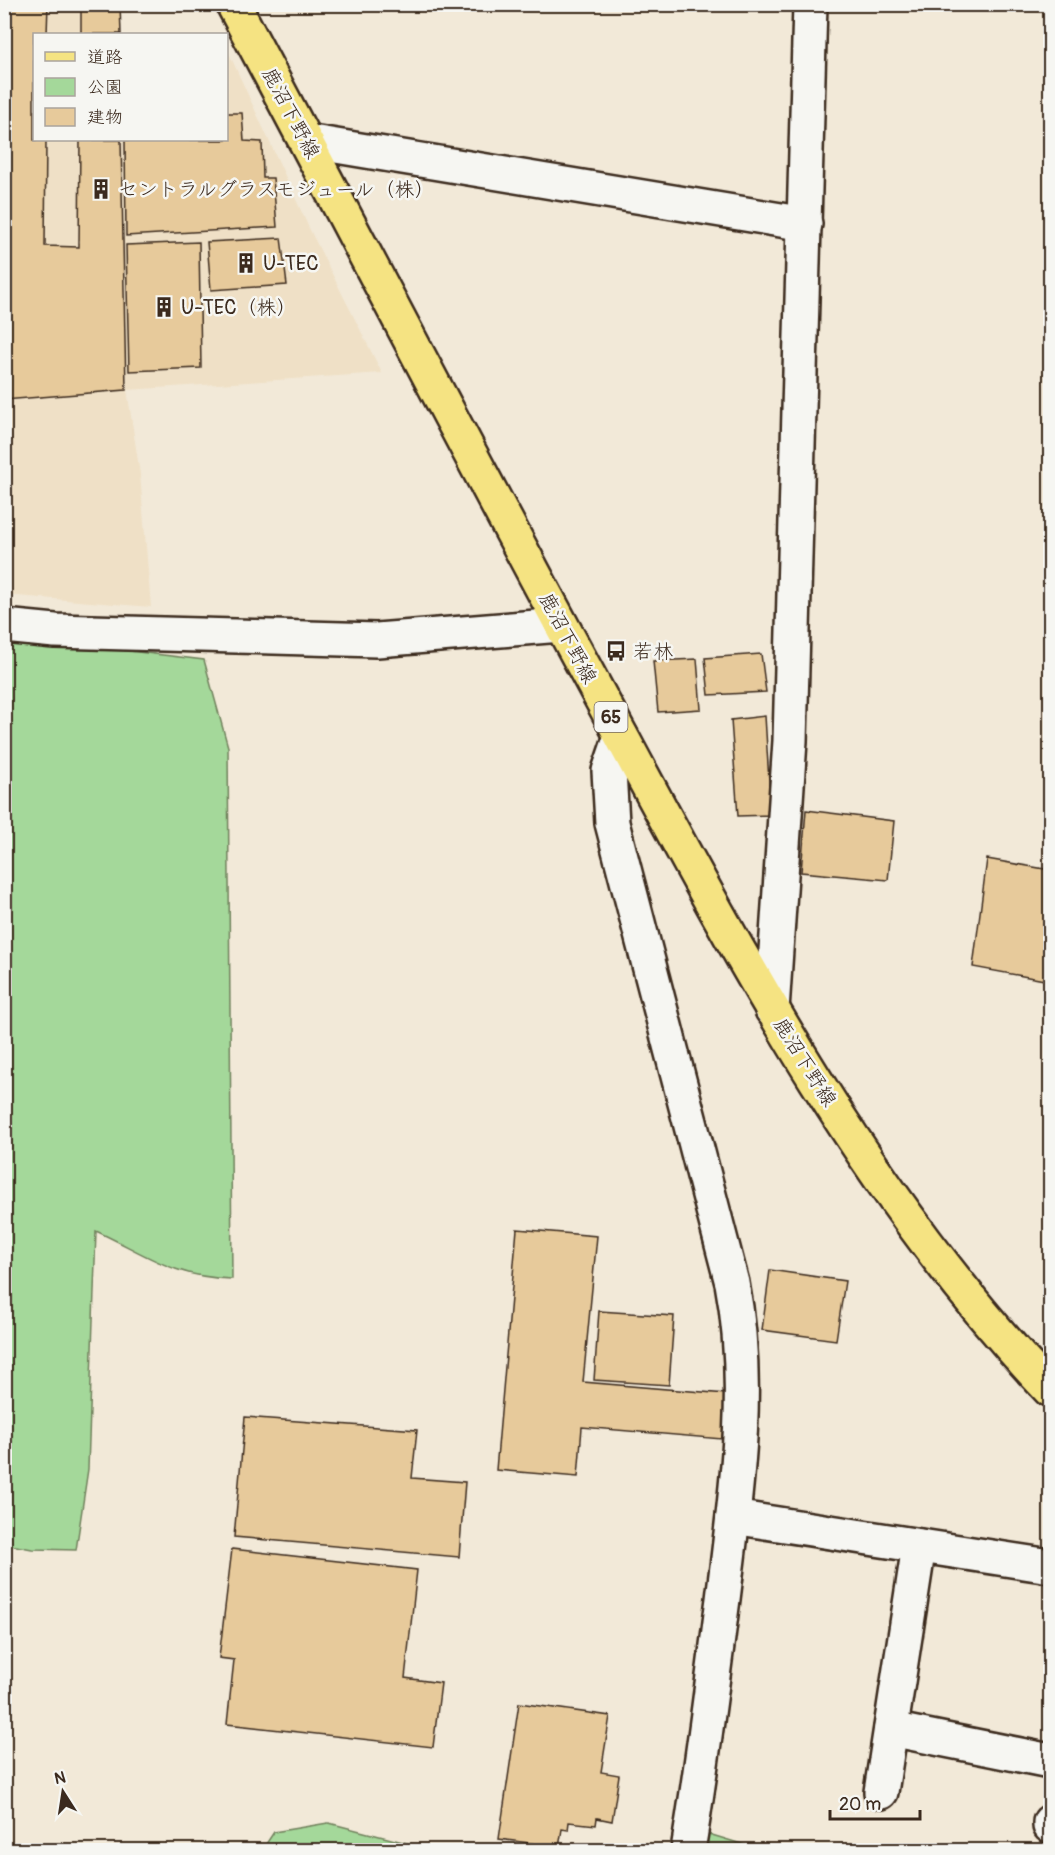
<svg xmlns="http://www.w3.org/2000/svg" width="1055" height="1855" viewBox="0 0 1055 1855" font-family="Pangolin,'Klee One',sans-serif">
<rect width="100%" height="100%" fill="#f2e9d8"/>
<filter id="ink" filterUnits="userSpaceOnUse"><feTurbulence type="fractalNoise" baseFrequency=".0167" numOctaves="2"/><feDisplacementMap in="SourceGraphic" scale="12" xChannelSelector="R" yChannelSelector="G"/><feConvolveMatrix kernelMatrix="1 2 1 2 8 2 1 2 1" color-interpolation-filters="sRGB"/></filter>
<g filter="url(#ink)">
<!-- built -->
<path fill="#efe0c6" d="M4,5H120L121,34H34V140H226L228,51L309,228L382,373L127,390L140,474L151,607L5,595Z"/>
<!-- green -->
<g fill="#a4d89a" stroke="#70815c" stroke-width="1.5">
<path d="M5,636L204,660L228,747L232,1279C174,1278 146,1254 96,1231L88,1469L76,1550L32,1549L5,1544Z"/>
<path d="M328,1823H329L434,1850H262L274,1832Z"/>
<path d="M699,1831L761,1850H696Z"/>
</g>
<!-- building -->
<g fill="#e7ca9b" stroke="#3b2a1e" stroke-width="1.5">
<path d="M4,4H48L47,34H34V140H46L45,246L79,247L80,140H121L126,390L4,400Z"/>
<path d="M81,4H120L121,34H81Z"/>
<path d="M226,113H242L244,141L262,142L263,178H273L277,227L126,236L125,140H226Z"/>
<path d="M281,238L287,285L211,290L207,242Z"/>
<path d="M199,242L201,368L129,371L126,245Z"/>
<path d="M761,654L766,692L709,695L705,658Z"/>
<path d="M697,659L701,709L658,712L653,661Z"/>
<path d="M765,716L771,815L738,816L731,720Z"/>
<path d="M806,810L894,821L888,880L801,872Z"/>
<path d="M987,859L1050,870V981L973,967Z"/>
<path d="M517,1229L597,1236L583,1382L726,1394L722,1439L582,1427L578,1477L496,1470Z"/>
<path d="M770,1270L845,1281L836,1340L762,1330Z"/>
<path d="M599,1311L674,1316L669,1385L594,1380Z"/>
<path d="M245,1417L417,1430L412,1478L465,1482L459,1557L234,1537Z"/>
<path d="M232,1549L417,1570L405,1678L441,1683L433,1747L227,1724L234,1660L219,1658Z"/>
<path d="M519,1703L610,1716L601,1772L619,1775L612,1821L597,1818L596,1825L569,1822L568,1830L562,1829L559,1847L499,1839Z"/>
</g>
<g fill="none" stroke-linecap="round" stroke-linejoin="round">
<!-- street casing -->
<g stroke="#3b2a1e" stroke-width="38">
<g id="street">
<path d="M306,141L805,224"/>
<path d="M4,626L55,631L377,640L561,625"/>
<path d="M621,736L609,771L612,823L732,1283C752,1387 736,1493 723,1599C712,1683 702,1767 688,1850"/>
<path d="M772,1010L790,741L810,4"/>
<path d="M733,1517L1050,1566"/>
<path d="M891,1729L1050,1761"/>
<path d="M881,1792L919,1546"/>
<path d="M1050,1826V1822"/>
</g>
</g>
<!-- primary casing -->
<g stroke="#3b2a1e" stroke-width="38">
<path id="primary" d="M233,4C361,246 487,488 617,728C742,961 867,1197 1050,1390"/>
</g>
<!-- street -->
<use href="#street" stroke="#f6f6f2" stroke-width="33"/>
<!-- primary -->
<use href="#primary" stroke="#f5e382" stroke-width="33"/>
</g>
</g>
<!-- icons -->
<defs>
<g id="building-bare" transform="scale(1.62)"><path d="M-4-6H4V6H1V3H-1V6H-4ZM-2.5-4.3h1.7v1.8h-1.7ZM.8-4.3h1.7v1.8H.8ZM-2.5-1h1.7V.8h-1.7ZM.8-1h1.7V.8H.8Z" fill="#3b2a1e" stroke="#f6f6f2" stroke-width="2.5" paint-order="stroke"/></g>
<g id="bus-bare" transform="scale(1.62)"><path d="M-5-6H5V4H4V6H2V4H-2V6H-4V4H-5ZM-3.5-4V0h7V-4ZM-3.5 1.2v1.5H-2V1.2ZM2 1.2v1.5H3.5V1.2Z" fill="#3b2a1e" stroke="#f6f6f2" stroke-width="2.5" paint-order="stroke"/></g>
</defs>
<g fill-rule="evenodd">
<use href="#building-bare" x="101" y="189"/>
<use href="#building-bare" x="246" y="263"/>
<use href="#building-bare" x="164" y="307"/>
<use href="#bus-bare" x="616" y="651"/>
</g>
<g text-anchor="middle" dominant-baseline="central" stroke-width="5" stroke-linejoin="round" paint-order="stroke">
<!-- shield labels -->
<rect fill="#f6f6f2" stroke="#73675e" stroke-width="1.5" x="594.5" y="702" width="33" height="30" rx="4.5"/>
<g font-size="18" font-weight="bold" fill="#3b2a1e">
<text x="611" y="717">65</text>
</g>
<!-- street labels -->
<g font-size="20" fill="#3b2a1e" stroke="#f6f6f2">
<text transform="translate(291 113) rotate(62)">鹿沼下野線</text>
<text transform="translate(568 638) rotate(62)">鹿沼下野線</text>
<text transform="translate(805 1062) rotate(58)">鹿沼下野線</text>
</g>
<!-- poi labels -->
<g font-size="20" fill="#3b2a1e" stroke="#f6f6f2" text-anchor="start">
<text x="118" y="189">セントラルグラスモジュール（株）</text>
<text x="263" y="263">U-TEC</text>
<text x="181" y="307">U-TEC（株）</text>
<text x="633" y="651">若林</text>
</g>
</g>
<!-- margin -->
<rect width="1055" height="1855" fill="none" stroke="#f6f6f2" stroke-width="24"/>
<rect x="12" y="12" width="1031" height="1831" fill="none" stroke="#3b2a1e" stroke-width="2" filter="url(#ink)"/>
<!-- legend -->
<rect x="33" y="33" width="195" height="108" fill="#f6f6f2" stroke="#aba49d" stroke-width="1.5"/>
<rect x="45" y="52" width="30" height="9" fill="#f5e382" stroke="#aba49d" stroke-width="1.5"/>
<text x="87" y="63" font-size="18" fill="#3b2a1e">道路</text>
<rect x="45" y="78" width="30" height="18" fill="#a4d89a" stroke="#aba49d" stroke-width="1.5"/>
<text x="87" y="93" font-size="18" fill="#3b2a1e">公園</text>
<rect x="45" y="108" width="30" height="18" fill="#e7ca9b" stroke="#aba49d" stroke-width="1.5"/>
<text x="87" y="123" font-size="18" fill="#3b2a1e">建物</text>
<!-- north arrow -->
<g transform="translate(63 1792) rotate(348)" stroke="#f6f6f2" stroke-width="4.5" paint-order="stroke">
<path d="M0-4.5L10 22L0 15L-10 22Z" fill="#3b2a1e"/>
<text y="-9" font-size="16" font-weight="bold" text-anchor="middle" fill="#3b2a1e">N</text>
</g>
<!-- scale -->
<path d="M830 1810v9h90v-9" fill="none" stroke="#3b2a1e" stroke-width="3"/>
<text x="839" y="1810" font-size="18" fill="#3b2a1e" stroke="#f6f6f2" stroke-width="4.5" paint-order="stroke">20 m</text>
</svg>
